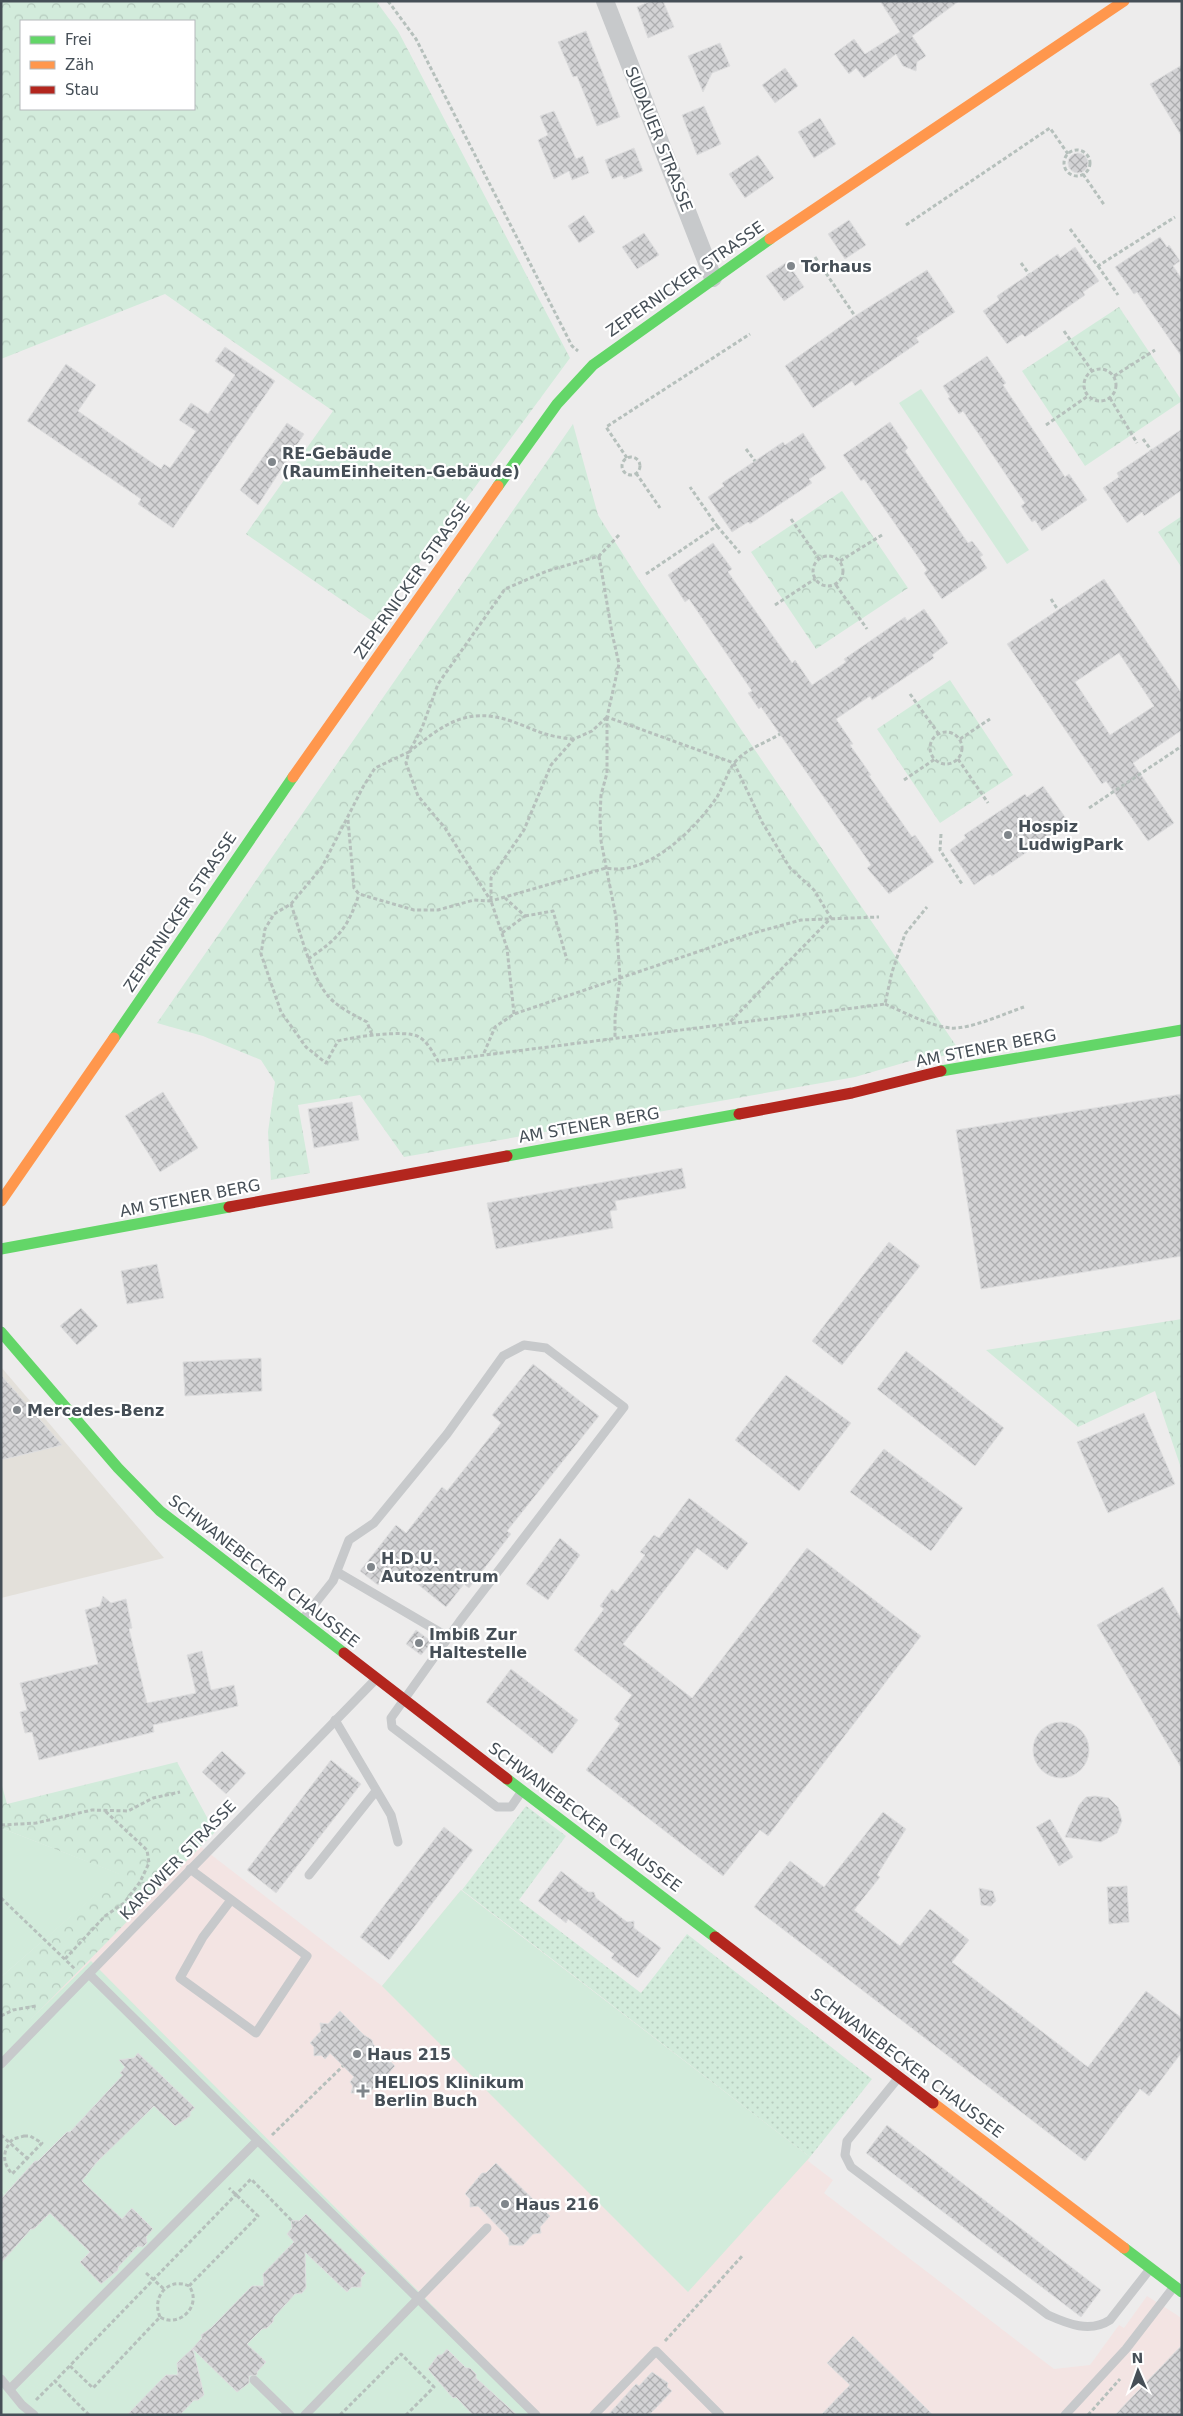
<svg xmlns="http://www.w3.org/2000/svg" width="1183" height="2416" viewBox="0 0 1183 2416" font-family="'DejaVu Sans',sans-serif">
<defs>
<pattern id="forest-crowns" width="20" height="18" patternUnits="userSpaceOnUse" patternTransform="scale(1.25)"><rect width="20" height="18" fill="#d2ebdb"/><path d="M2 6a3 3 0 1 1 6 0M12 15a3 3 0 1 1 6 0" fill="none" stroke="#b6cbbe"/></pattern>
<pattern id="garden-dots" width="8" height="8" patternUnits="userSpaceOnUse" patternTransform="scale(1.25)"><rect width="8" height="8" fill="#d2ebdb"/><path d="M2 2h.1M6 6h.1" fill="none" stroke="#b6cbbe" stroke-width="1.8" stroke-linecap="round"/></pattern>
<pattern id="building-cross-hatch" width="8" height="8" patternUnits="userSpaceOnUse" patternTransform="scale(1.25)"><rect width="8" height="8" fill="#d3d3d5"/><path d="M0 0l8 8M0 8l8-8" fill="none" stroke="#adaeb0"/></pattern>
</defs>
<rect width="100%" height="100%" fill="#edecec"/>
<!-- commercial -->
<path fill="#e3e0da" d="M1,1367L164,1558L1,1598Z"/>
<!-- medical -->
<path fill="#f3e4e3" d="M188,1837L382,1986L461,1890L810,2157L808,2161L833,2180L824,2193L1054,2369L1090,2365L1119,2325L1124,2328L1147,2296L1177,2315L1182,2319V2415H1V2025Z"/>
<!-- grass -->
<g fill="#d2ebdb">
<path d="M921,389L1029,550L1007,564L899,403Z"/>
<path d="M1,1828L120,1874L1,1977Z"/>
<path d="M461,1890L810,2157L688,2292L382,1986Z"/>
<path d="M91,1961L541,2415H1V2048Z"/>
</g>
<!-- forest -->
<g fill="url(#forest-crowns)" fill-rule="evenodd">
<path d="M1,1H376L398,31L570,358L375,623L246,534L333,411L165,294L1,359ZM194,21V109H21V21Z"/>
<path d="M1119,307L1182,401L1085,466L1022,371Z"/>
<path d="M573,424L598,515L638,578L961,1053L910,1061L855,1077L404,1157L360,1095L298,1105L310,1173L271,1180L268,1132L275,1082L261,1060L203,1036L157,1023Z"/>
<path d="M842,491L908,588L816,649L751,552Z"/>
<path d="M1182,516V568L1158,532Z"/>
<path d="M950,680L1013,775L940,823L877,729Z"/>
<path d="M1182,1319V1471L1155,1391L1078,1427L986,1350Z"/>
<path d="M177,1762L215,1832L1,2050V1977L119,1874L1,1828V1782L7,1804Z"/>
</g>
<!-- garden -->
<path fill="url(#garden-dots)" d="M526,1806L566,1836L519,1900L641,1993L687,1934L872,2079L810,2157L462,1890Z"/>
<!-- building -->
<g fill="url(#building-cross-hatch)" stroke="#dededf" fill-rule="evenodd">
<path d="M651,1H663L674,27L648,38L637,7Z"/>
<path d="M880,1H959L912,36L926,56L917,62L916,71L903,66L896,54L864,78L856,68L849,74L834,54L854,39L865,54L900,32Z"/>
<path d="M586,31L620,117L597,126L577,76L573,77L558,42Z"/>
<path d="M720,43L730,66L712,73L703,92L688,56Z"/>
<path d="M1182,65V137L1150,84Z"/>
<path d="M785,68L798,86L775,103L762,85Z"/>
<path d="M704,106L721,144L697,155L682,115Z"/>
<path d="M554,111L576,159L583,156L589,173L572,180L569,171L554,179L538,140L548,135L540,116Z"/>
<path d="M820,118L836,144L814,158L798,132Z"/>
<path d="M634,148L643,171L624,179L622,175L612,179L605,160Z"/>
<circle cx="1078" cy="163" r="10"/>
<path d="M758,155L774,178L745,198L729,174Z"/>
<path d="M584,215L595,232L579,243L568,226Z"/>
<path d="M849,220L866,245L845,259L828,234Z"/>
<path d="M644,233L659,255L637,269L622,247Z"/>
<path d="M1160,237L1167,247L1169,245L1180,261L1173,266L1182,279V357L1137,292L1134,294L1115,267Z"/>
<path d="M1075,247L1099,281L1083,292L1085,295L1025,337L1022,334L1007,344L983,311L999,300L997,296L1058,254L1060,258Z"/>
<path d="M787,262L804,287L784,301L766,276Z"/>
<path d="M927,270L955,312L916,338L919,342L855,386L852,381L813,408L785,366L855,316Z"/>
<path d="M225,347L275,381L173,528L138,504L141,499L27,421L66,364L96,385L78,411L161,469L164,464L170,468L196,431L179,420L191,403L208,414L235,375L215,361Z"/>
<path d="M987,356L1006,383L1003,385L1065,477L1069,474L1087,500L1042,531L1035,520L1032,522L1021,506L1025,503L963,411L959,414L948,398L950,397L943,386Z"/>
<path d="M890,422L908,448L905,451L968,543L972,541L983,555L980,557L987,568L942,599L924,573L927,570L864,479L861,481L843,455Z"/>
<path d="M287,423L304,434L258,505L240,490Z"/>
<path d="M1182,429V490L1144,516L1142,512L1127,523L1103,488L1119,477L1117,473Z"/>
<path d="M803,433L826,468L809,479L812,483L750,524L748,522L732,532L708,497L724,486L722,483L783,442L785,445Z"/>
<path d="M713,543L732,569L728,572L792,663L795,660L812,685L846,662L844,659L905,617L907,621L924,609L948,643L932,655L934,658L872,700L870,696L836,719L853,744L850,745L871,775L869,776L912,837L915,835L934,862L889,894L867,868L871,865L761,707L759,709L748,693L752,691L689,599L685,602L668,575Z"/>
<path d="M1104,579L1182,694V730L1133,763L1174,823L1148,841L1106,781L1102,784L1007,644ZM1119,653L1154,706L1110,735L1075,682Z"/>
<path d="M1043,786L1067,820L1051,831L1053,834L992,876L990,874L974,885L950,850L966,838L964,835L1025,794L1027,797Z"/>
<path d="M163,1092L198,1148L160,1172L125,1116Z"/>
<path d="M1182,1094V1256L981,1289L956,1130Z"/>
<path d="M352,1102L359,1140L314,1148L308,1109Z"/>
<path d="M682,1168L686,1188L615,1201L617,1210L610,1211L613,1228L496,1249L487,1203Z"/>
<path d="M889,1242L920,1266L842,1365L812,1341Z"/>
<path d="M157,1264L164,1298L127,1304L121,1271Z"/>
<path d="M81,1308L98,1326L77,1345L60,1326Z"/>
<path d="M906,1351L1004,1428L975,1466L877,1389Z"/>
<path d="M261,1358L262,1391L185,1396L183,1362Z"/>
<path d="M533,1364L599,1416L507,1531L511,1534L469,1588L464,1584L446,1607L410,1578L406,1583L389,1570L378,1585L360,1571L396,1525L406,1533L442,1487L447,1491L501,1423L492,1415Z"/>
<path d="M1,1375L62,1445L1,1460Z"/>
<path d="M786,1375L851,1423L799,1491L735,1440Z"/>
<path d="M1144,1413L1175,1484L1108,1513L1077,1442Z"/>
<path d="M884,1449L963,1508L931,1551L850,1492Z"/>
<path d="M689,1498L748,1543L727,1570L697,1548L623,1644L692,1698L807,1548L921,1636L768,1836L760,1830L723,1876L586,1770L620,1724L614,1719L632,1695L574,1650L604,1609L600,1606L612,1589L617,1592L645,1555L640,1552L654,1535L659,1538Z"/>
<path d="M560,1538L580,1555L548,1600L526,1584Z"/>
<path d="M1163,1587L1182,1620V1769L1097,1625Z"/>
<path d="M103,1596L111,1603L126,1599L132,1628L129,1629L147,1703L196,1693L187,1655L202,1651L211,1690L234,1685L238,1706L153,1725L154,1732L39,1760L32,1732L25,1733L20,1712L27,1710L20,1683L98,1664L85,1610L100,1606Z"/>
<path d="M416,1630L432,1642L421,1655L406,1644Z"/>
<path d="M511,1669L578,1720L552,1754L486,1702Z"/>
<circle cx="1061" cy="1750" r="28"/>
<path d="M222,1751L246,1773L226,1794L202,1772Z"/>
<path d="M331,1760L361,1784L276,1893L247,1870Z"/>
<path d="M1095,1796L1109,1798L1118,1807L1122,1821L1117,1833L1101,1842L1065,1837L1079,1805L1086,1797Z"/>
<path d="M883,1812L906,1829L877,1875L880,1877L854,1910L900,1946L930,1909L969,1940L952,1962L1088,2067L1146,1991L1182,2018V2052L1149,2096L1140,2089L1085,2161L754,1907L790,1861L824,1887Z"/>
<path d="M1050,1819L1073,1857L1059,1866L1036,1827Z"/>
<path d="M444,1827L473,1850L389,1960L360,1937Z"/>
<path d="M561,1871L588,1892H594L596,1898L627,1922L634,1921V1928L661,1948L638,1978L611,1958L614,1954L568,1919L566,1923L538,1901Z"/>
<path d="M1127,1886L1129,1922L1109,1924L1107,1887Z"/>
<path d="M979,1888L993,1891L996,1901L991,1906L981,1905Z"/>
<path d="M340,2011L364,2035L372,2040L373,2044L395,2066L385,2077L386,2084L377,2085L365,2097L360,2093H351L353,2086L350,2082L354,2077L330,2053L325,2059L321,2055L314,2056V2047L310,2043L321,2031L320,2023L328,2024Z"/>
<path d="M138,2053L195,2108L190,2112V2116L175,2126L154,2106L96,2163L82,2181L122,2219L132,2208L153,2229L146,2237L147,2243L143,2247L138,2246L118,2267V2270L101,2284L80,2262L90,2252L50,2213L34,2229H31L1,2263V2199L35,2161H38L67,2132H70L123,2075L120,2073L125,2067L119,2060L134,2058Z"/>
<path d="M887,2125L1101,2290L1081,2317L866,2153Z"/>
<path d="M496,2163L550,2216L540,2227L541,2233L533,2234L523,2245H509V2238L478,2206L470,2207V2199L465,2194L482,2173H486Z"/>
<path d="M306,2214L366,2273L361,2278V2287H352L347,2292L305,2252L306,2288L302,2293L295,2294L274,2317L273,2322L267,2328L262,2329L247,2344L266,2362L257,2372V2375L249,2376V2383L237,2392L193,2349L204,2395L198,2400H194L180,2415H127L166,2375H178L177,2363L192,2349L202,2338L201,2335L211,2328L252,2286H264L263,2274L294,2242L287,2234L292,2228L291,2220L299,2221Z"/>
<path d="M853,2336L933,2415H821L850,2385L827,2363Z"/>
<path d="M1182,2345V2415H1115Z"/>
<path d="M447,2349L466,2368H470L476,2374V2378L517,2415H473L456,2397L453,2398L428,2369L438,2355H442Z"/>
<path d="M652,2372L668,2383L667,2387L672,2391L649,2415H608L636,2384L639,2386Z"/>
</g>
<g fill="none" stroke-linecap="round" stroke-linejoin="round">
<!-- path -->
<g stroke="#b6c0bc" stroke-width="3" stroke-dasharray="4 2.5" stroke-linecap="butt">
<path d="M388,1L416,39L572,346L578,351"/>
<circle cx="1077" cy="163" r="13"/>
<path d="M1083,174L1105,206"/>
<path d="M906,225L1050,128L1068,154"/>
<path d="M1070,229L1098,266L1175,217"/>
<path d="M815,257L855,316"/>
<path d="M1021,263L1029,274"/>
<path d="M1098,266L1118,295"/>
<path d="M1064,331L1092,371"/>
<circle cx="1100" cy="385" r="16"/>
<path d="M1114,376L1155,350"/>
<path d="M1110,398L1137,443"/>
<path d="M1046,425L1088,396"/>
<path d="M1143,439L1151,450"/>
<path d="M746,449L755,461"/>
<circle cx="631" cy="466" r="9"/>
<path d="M627,458L606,427L750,334"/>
<path d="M636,473L660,508"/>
<path d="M791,519L819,559"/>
<path d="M717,526L740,553"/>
<path d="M619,535L599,556L547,571L505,589L438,684L422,728L409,752L375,768L363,787L322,867L291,904L274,914L265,929L261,954L281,1012L306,1047L326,1063L338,1041C352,1037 407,1029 419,1037C428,1042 433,1053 438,1061L885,1004L892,972L905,934L927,907"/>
<circle cx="828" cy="571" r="15"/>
<path d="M599,556L612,633L619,664L607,717L734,763L762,822L790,868L814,890L831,918L730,1022"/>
<path d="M840,561L882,535"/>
<path d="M646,574L717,526L690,487"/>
<path d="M836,585L867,629"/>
<path d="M1051,599L1058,610"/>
<path d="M775,605L815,579"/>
<path d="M910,694L938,733"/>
<path d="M607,717V773L601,795L600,817L601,841L616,917L620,979L615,1017V1037"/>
<circle cx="946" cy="748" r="16"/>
<path d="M574,739C546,737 536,730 511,721C466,706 443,725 409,752L406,763L418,796L445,828L491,901L606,868C648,877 696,828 717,797C724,786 727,772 735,762C747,748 764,744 780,734"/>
<path d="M960,739L990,719"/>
<path d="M958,759L988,803"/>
<path d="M904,780L935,759"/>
<path d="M1089,808L1182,746"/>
<path d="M348,820L354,888L359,894L414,910H438L474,900L490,901"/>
<path d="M941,834L940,850L962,884"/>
<path d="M291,904C299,928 311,978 329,997C339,1008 354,1015 367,1022L372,1035"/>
<path d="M525,916L553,911L567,960"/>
<path d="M502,933L525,916L505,898"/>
<path d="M308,959C338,939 348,928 359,894"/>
<path d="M885,1004C906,1013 927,1025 950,1028C969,1030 1006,1013 1024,1007"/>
<path d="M514,1014L507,948L491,901V878L524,830L551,765L574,739L592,731L607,717"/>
<path d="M484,1053L495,1027L514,1014L750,934L801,920L879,917"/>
<path d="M1,1825L36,1823L92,1810L128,1811L153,1798L180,1792"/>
<path d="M1,1898L75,1969"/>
<path d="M65,1959L105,1916L124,1903L140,1882L149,1863L147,1850L104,1810"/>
<path d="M1,2016L13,2010L36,2006"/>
<path d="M1,2135L29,2160"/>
<path d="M272,2135L343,2066"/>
<path d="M24,2136H30L42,2143L12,2174C2,2162 2,2151 13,2139Z"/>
<path d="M146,2273L164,2289"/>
<path d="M160,2317C151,2296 169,2277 189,2286"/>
<path d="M665,2341L743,2255"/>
<path d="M70,2366L93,2388L160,2317C179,2329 203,2305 189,2286L258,2216L229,2188"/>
<path d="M36,2400L55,2381"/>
<path d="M89,2415L55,2381L251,2179L294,2223"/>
<path d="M340,2415L401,2354L434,2387L406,2415"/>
<path d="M1088,2415L1120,2379"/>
</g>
<!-- lane -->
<g stroke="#c7c9cb" stroke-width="9">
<path d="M337,1572L448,1637"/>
<path d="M302,1620L333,1581L349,1540L374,1523L447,1434L503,1356L524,1345L546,1348L624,1407L460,1621L391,1718L392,1727L497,1807H511L522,1791"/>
<path d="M335,1720L391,1815L398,1842"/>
<path d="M190,1869L307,1956L256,2033L180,1978L203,1937L231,1900"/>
<path d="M309,1875L376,1791"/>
<path d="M89,1974L536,2415"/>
<path d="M1,2064L376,1679"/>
<path d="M899,2077L847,2141L845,2155L851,2167L1048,2315C1068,2324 1090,2333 1110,2320L1150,2269"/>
<path d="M1,2379L22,2405L34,2415"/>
<path d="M254,2380L290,2415"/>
<path d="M11,2388L257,2141"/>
<path d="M305,2415L487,2228"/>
<path d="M594,2415L656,2351L720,2415"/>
<path d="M1065,2415L1126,2349L1173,2288"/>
</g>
<!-- street -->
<path stroke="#c7c9cb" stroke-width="18" d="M605,1L713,278"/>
<!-- fast -->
<g stroke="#63d668" stroke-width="11">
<path d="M498,486L557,404L593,365L770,239"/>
<path d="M114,1038L293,777"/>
<path d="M941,1071L1182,1030"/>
<path d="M507,1156L739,1114"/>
<path d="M1,1249L229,1207"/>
<path d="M1,1332L118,1468L160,1511L344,1653"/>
<path d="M507,1779L715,1937"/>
<path d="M1124,2248L1182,2292"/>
</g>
<!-- slow -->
<g stroke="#ff974d" stroke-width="11">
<path d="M770,239L1124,1"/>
<path d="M293,777L498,486"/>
<path d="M1,1201L114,1038"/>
<path d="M933,2103L1124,2248"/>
</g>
<!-- jam -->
<g stroke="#b3261e" stroke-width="11">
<path d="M739,1114L852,1093L941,1071"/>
<path d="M229,1207L507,1156"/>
<path d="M344,1653L507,1779"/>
<path d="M715,1937L933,2103"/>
</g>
</g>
<!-- markers -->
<g fill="#80868b" stroke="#fff" stroke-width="2">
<circle cx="791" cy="266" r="5"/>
<circle cx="272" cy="462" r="5"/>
<circle cx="1008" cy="835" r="5"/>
<circle cx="17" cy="1410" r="5"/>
<circle cx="371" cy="1567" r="5"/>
<circle cx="419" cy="1643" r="5"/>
<circle cx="357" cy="2054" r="5"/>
<path d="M360.5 2083.5h5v5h5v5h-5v5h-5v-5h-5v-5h5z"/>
<circle cx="505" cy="2204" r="5"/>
</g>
<g text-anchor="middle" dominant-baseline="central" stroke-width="4.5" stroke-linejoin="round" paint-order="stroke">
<!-- street labels -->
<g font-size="16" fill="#464f57" stroke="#fff">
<text transform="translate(659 139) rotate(68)">SUDAUER STRASSE</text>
<text transform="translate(685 279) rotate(-35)">ZEPERNICKER STRASSE</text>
<text transform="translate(412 580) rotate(-55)">ZEPERNICKER STRASSE</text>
<text transform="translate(180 912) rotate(-56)">ZEPERNICKER STRASSE</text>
<text transform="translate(986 1048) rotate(-11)">AM STENER BERG</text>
<text transform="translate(589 1125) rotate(-10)">AM STENER BERG</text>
<text transform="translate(190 1198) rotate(-11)">AM STENER BERG</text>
<text transform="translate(264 1571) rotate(38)">SCHWANEBECKER CHAUSSEE</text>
<text transform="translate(585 1817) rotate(37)">SCHWANEBECKER CHAUSSEE</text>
<text transform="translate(178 1860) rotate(-46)">KAROWER STRASSE</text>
<text transform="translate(907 2063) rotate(37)">SCHWANEBECKER CHAUSSEE</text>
</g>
<!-- poi labels -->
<g font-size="16" font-weight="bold" fill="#464f57" stroke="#fff" text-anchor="start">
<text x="801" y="266">Torhaus</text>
<text x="282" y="453">RE-Gebäude<tspan x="282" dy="18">(RaumEinheiten-Gebäude)</tspan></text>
<text x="1018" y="826">Hospiz<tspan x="1018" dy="18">LudwigPark</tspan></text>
<text x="27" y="1410">Mercedes-Benz</text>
<text x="381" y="1558">H.D.U.<tspan x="381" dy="18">Autozentrum</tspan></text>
<text x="429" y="1634">Imbiß Zur<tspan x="429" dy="18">Haltestelle</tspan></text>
<text x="367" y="2054">Haus 215</text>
<text x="374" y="2082">HELIOS Klinikum<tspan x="374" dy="18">Berlin Buch</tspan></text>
<text x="515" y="2204">Haus 216</text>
</g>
</g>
<!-- border -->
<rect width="1183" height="2416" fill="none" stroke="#464f57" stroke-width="5"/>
<!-- legend -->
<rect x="20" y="20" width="175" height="90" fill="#ffffff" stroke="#b5b9bc"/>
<rect x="30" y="36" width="25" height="8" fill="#63d668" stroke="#b5b9bc"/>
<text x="65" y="45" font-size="15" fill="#464f57">Frei</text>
<rect x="30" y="61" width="25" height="8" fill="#ff974d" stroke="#b5b9bc"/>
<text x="65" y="70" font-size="15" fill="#464f57">Zäh</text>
<rect x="30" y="86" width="25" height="8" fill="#b3261e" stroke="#b5b9bc"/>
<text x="65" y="95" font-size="15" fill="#464f57">Stau</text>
<!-- north arrow -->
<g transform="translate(1138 2371) rotate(358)" stroke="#ffffff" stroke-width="4" paint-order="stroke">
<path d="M0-4L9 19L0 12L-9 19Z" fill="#464f57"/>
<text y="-8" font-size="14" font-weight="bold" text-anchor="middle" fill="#464f57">N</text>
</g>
</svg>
